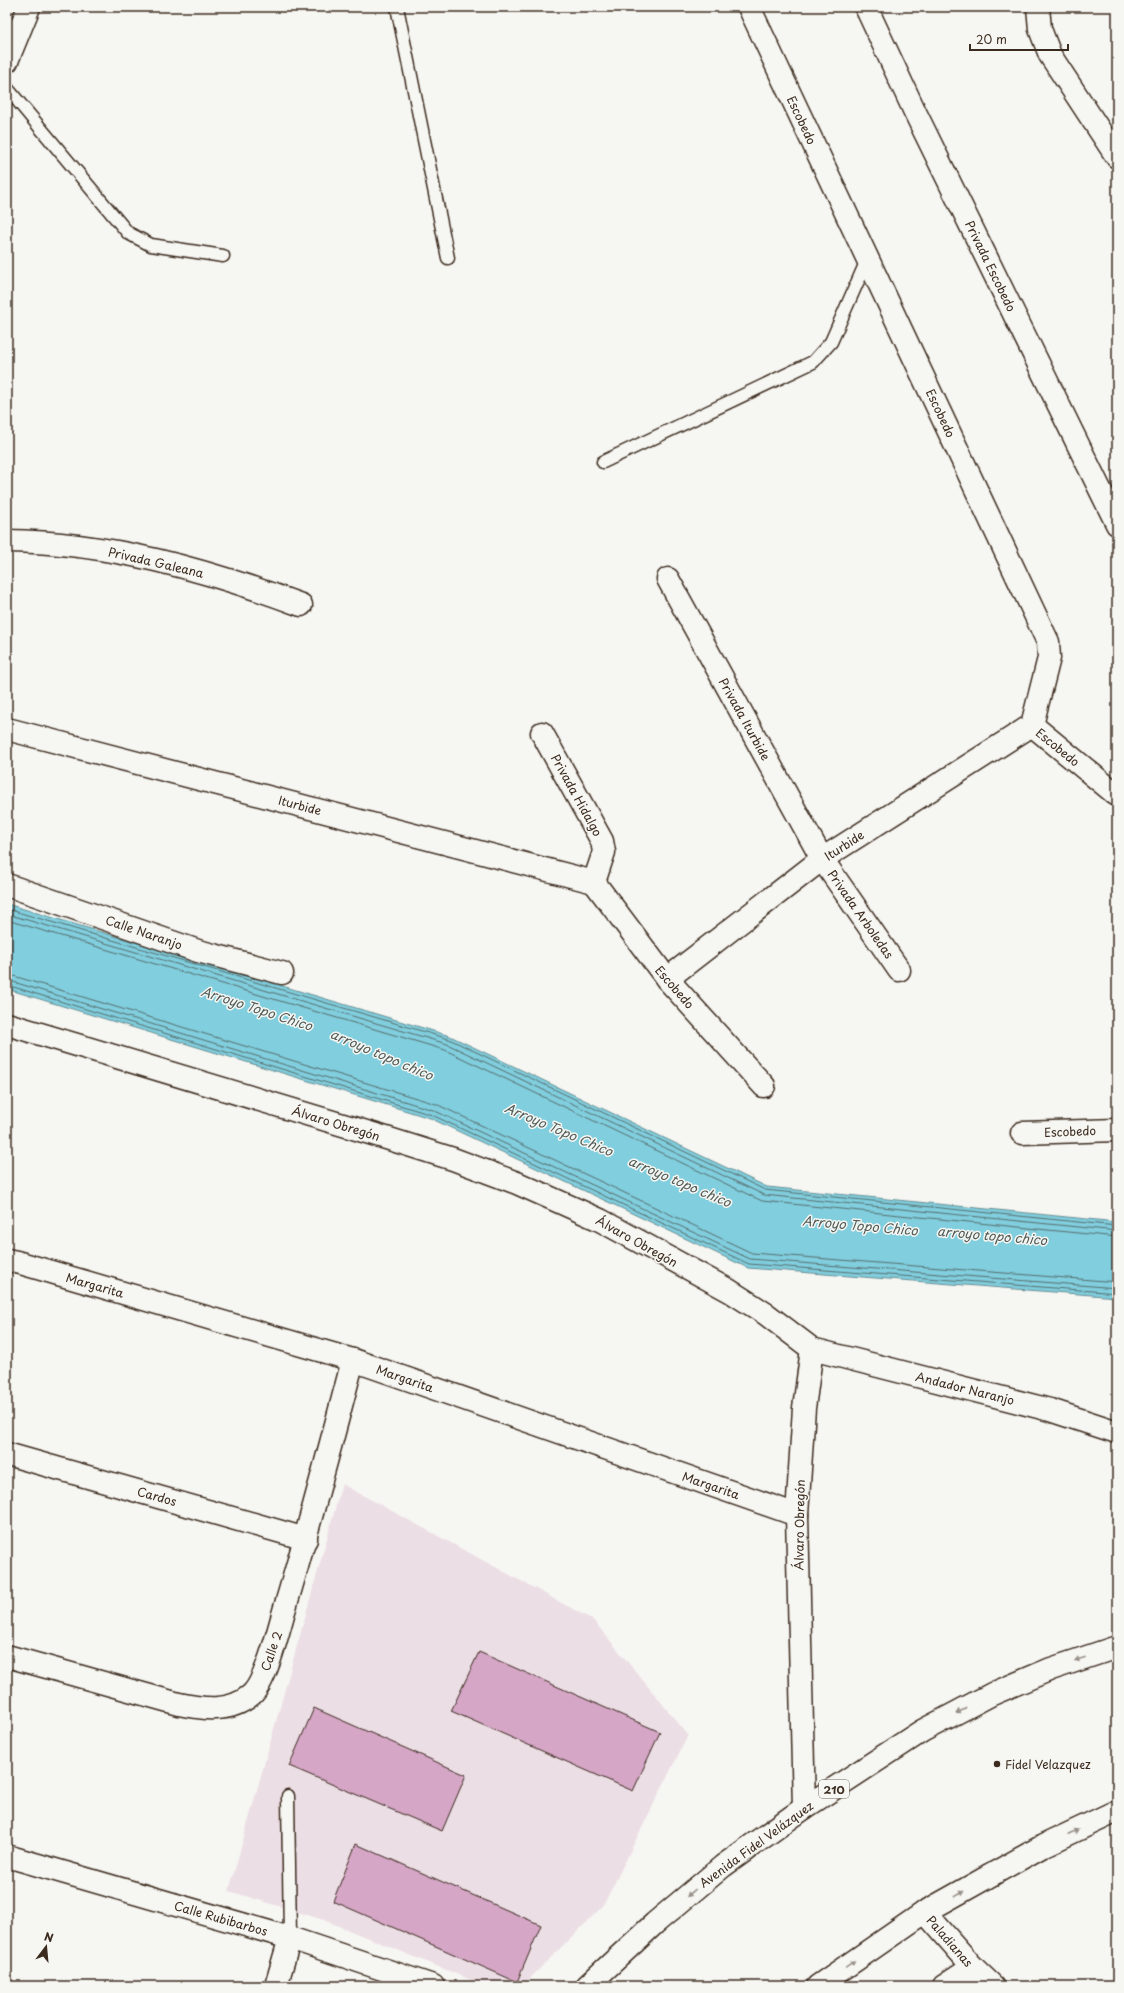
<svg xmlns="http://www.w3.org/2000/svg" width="1124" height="1993" viewBox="0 0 1124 1993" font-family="'Playpen Sans',sans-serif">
<rect width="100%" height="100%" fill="#f6f6f2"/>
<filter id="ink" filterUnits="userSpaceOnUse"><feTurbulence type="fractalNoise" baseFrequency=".025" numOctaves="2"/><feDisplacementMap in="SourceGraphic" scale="8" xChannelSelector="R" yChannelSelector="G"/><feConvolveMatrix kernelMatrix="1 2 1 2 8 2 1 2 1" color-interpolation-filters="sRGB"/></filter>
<g filter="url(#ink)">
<!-- built -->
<path fill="#ecdee5" d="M342,1484L593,1620L688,1735L603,1906L522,1986H486L324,1920L229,1891Z"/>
<!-- water -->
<path fill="#80cede" stroke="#648c91" d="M7,904L450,1036L767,1187L1117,1222V1297L748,1268L430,1118L7,989Z"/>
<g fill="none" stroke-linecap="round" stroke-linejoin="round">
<!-- shore -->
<g stroke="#576c6b" stroke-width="1">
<path d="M7,909L449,1039L765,1190L1117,1226"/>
<path d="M7,914L447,1044L764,1195L1117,1231"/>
<path d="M7,920L445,1050L762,1201L1117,1237"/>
<path d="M7,974L436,1104L752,1253L1117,1282"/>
<path d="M7,980L433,1110L750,1259L1117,1288"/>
<path d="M7,985L432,1115L749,1264L1117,1293"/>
</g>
</g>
<!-- building -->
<g fill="#d5a6c6" stroke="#3b2a1e">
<path d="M479,1652L660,1732L633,1791L451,1711Z"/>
<path d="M314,1708L466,1775L442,1831L289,1766Z"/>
<path d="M356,1844L541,1925L517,1982L333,1901Z"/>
</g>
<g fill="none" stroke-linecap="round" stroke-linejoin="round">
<!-- lane casing -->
<g stroke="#3b2a1e" stroke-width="15">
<g id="lane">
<path d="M397,7L448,258"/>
<path d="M7,88L128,233L151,245L223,256"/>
<path d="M603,462L813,362L831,342L868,258"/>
<path d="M288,1796L290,1938"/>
</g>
</g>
<!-- street casing -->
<g stroke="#3b2a1e" stroke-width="25">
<g id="street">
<path d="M749,7L1048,642L1049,658L1032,725"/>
<path d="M866,7L915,112L1117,524"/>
<path d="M1038,7L1040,29L1050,55L1117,157"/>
<path d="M7,61L29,7"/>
<path d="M7,541C108,542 207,570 301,605"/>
<path d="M668,579L822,859L899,970"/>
<path d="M1032,725L1117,795"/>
<path d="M7,729L594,882"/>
<path d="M542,733L602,841L604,852L594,882"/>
<path d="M594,882L667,979L764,1086"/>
<path d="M7,885L198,951L282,973"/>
<path d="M667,979L822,859L1032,725"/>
<path d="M7,1024L383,1137L453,1159L517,1183L600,1220L730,1291L766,1314L812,1349L1050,1410L1117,1432"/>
<path d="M1022,1133L1117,1130"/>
<path d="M7,1260L17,1262L353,1360L797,1515"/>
<path d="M7,1454L306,1539"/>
<path d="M7,1656L179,1704C203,1709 230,1713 251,1695C266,1682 278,1632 284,1611C309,1528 331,1444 353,1360"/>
<path d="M804,1808L797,1515L804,1408L812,1349"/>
<path d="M7,1856L290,1938L433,1986"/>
<path d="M925,1912L973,1967L993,1986"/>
<path d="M276,1986L290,1938"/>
<path d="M944,1986L973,1967"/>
</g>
</g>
<!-- highway casing -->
<g stroke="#3b2a1e" stroke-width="25">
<g id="highway">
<path d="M587,1986L655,1923L723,1866L804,1808L922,1731L992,1694L1051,1669L1117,1647"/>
<path d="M818,1986L925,1912L1043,1846L1117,1811"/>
</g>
</g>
<!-- lane -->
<use href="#lane" stroke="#f6f6f2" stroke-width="12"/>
<!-- street -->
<use href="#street" stroke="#f6f6f2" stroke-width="22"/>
<!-- highway -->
<use href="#highway" stroke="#f6f6f2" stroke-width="22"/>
</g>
<!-- one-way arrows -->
<defs><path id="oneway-solid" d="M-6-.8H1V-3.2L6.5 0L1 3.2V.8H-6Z"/></defs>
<g fill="#989088">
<use href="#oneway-solid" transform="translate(1080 1659) rotate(162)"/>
<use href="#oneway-solid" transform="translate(961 1711) rotate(152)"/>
<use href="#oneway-solid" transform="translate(1073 1832) rotate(-25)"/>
<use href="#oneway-solid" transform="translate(691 1893) rotate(140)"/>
<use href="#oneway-solid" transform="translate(959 1894) rotate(-29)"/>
<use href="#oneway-solid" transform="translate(850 1964) rotate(-34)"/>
</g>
</g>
<!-- markers -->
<circle fill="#3b2a1e" stroke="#f6f6f2" stroke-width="1.5" cx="997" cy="1764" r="4"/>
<g text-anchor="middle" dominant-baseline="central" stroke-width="3" stroke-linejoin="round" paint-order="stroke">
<!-- shield labels -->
<rect fill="#f6f6f2" stroke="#73675e" stroke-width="1" x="819" y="1780" width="30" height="18" rx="3"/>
<g font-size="11" font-weight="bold" fill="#3b2a1e">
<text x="834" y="1789">210</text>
</g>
<!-- street labels -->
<g font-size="12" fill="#3b2a1e" stroke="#f6f6f2">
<text transform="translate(802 120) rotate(65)">Escobedo</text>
<text transform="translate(991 266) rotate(64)">Privada Escobedo</text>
<text transform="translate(941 413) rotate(65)">Escobedo</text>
<text transform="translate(156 562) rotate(13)">Privada Galeana</text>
<text transform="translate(745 719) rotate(61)">Privada Iturbide</text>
<text transform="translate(1058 747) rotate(39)">Escobedo</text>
<text transform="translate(577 795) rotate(61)">Privada Hidalgo</text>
<text transform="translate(300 805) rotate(15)">Iturbide</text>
<text transform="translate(844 845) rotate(-33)">Iturbide</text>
<text transform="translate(861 914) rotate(55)">Privada Arboledas</text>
<text transform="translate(144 932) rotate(19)">Calle Naranjo</text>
<text transform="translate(675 987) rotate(49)">Escobedo</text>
<text transform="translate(336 1123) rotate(17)">Álvaro Obregón</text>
<text transform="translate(1070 1131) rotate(-2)">Escobedo</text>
<text transform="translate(637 1241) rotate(29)">Álvaro Obregón</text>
<text transform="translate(95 1285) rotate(16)">Margarita</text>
<text transform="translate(405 1378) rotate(19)">Margarita</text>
<text transform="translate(965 1388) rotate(14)">Andador Naranjo</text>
<text transform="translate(711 1485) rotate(19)">Margarita</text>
<text transform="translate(157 1496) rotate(16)">Cardos</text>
<text transform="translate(799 1525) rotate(-89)">Álvaro Obregón</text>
<text transform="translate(271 1651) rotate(-71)">Calle 2</text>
<text transform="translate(756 1844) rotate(-36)">Avenida Fidel Velázquez</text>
<text transform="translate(221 1918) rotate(16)">Calle Rubibarbos</text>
<text transform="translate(950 1941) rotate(49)">Paladianas</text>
</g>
<!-- poi labels -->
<g font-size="12" fill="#3b2a1e" stroke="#f6f6f2" text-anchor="start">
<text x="1005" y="1764">Fidel Velazquez</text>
</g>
<!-- water labels -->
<g font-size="13" font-style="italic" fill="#505b58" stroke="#f6f6f2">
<text transform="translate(257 1008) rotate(18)">Arroyo Topo Chico</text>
<text transform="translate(382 1054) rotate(23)">arroyo topo chico</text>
<text transform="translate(559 1129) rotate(23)">Arroyo Topo Chico</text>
<text transform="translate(680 1181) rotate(23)">arroyo topo chico</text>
<text transform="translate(860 1225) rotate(5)">Arroyo Topo Chico</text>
<text transform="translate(992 1235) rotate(5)">arroyo topo chico</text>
</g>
</g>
<!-- margin -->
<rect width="1124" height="1993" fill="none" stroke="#f6f6f2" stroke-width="24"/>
<rect x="12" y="12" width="1100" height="1969" fill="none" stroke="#3b2a1e" stroke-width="1.5" filter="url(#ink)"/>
<!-- north arrow -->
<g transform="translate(46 1947) rotate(16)" stroke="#f6f6f2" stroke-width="3" paint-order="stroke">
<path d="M0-3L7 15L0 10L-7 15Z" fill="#3b2a1e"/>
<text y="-6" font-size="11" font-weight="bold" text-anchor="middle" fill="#3b2a1e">N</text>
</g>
<!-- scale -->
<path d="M970 44v6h98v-6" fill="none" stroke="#3b2a1e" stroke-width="2"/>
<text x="976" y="44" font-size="12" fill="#3b2a1e" stroke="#f6f6f2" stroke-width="3" paint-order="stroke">20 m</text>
</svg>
